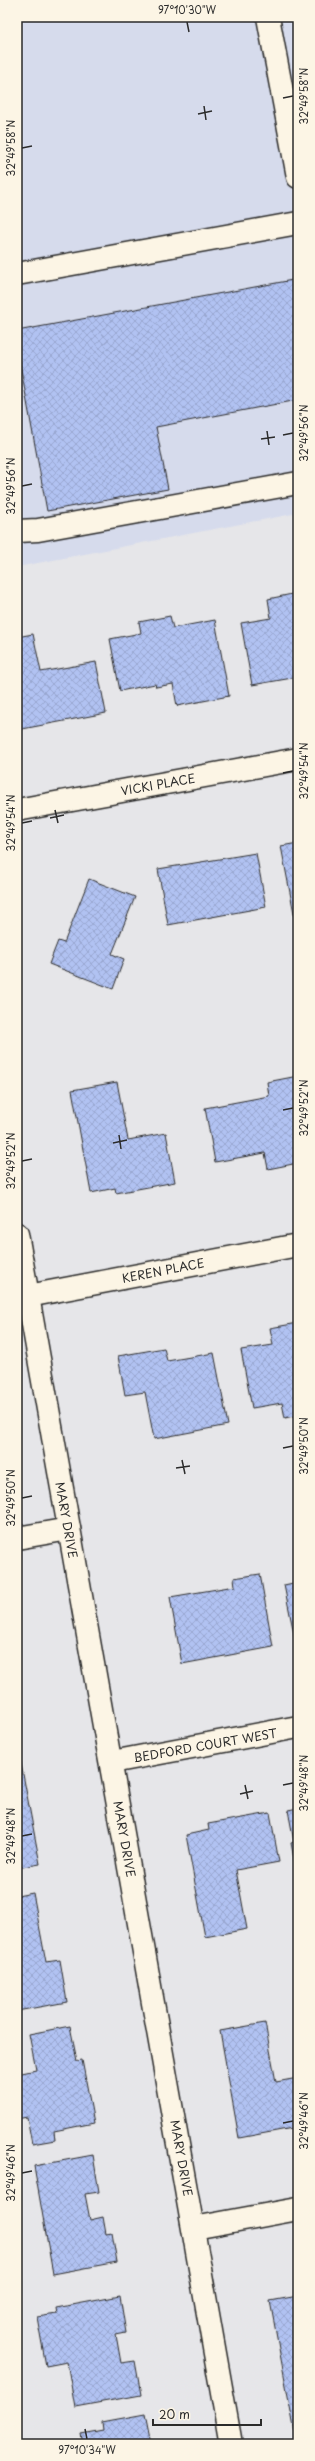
<svg xmlns="http://www.w3.org/2000/svg" width="315" height="2461" viewBox="0 0 315 2461" font-family="'Playpen Sans',sans-serif">
<defs>
<pattern id="building-cross-hatch" width="8" height="8" patternUnits="userSpaceOnUse"><rect width="8" height="8" fill="#b1c2f2"/><path d="M0 0l8 8M0 8l8-8" fill="none" stroke="#98a7d0"/></pattern>
</defs>
<rect width="100%" height="100%" fill="#e6e6e9"/>
<filter id="ink" filterUnits="userSpaceOnUse"><feTurbulence type="fractalNoise" baseFrequency=".025" numOctaves="2"/><feDisplacementMap in="SourceGraphic" scale="8" xChannelSelector="R" yChannelSelector="G"/><feConvolveMatrix kernelMatrix="1 2 1 2 8 2 1 2 1" color-interpolation-filters="sRGB"/></filter>
<g filter="url(#ink)">
<!-- built -->
<path fill="#d6dbec" d="M17,17H298V513L17,567Z"/>
<!-- building -->
<g fill="url(#building-cross-hatch)" stroke="#2b2b2b">
<path d="M298,279V400L156,427L168,489L47,511L17,347V331Z"/>
<path d="M297,593L298,677L252,685L241,623L271,618L268,599Z"/>
<path d="M170,616L173,628L215,620L229,696L177,706L173,684L156,687L155,684L120,691L110,639L141,633L139,622Z"/>
<path d="M33,634L41,672L96,662L106,713L17,730V637Z"/>
<path d="M298,843V934L281,846Z"/>
<path d="M256,853L266,907L168,925L158,869Z"/>
<path d="M89,879L135,897L112,954L124,959L113,989L49,964L58,941L64,943Z"/>
<path d="M298,1076V1163L268,1169L265,1153L215,1162L205,1108L269,1096L267,1082Z"/>
<path d="M117,1082L128,1140L166,1133L175,1182L116,1193L115,1188L91,1193L72,1090Z"/>
<path d="M298,1323V1415L285,1418L282,1403L252,1408L241,1350L273,1345L270,1328Z"/>
<path d="M164,1348L167,1361L214,1353L228,1425L154,1439L145,1392L125,1395L118,1356Z"/>
<path d="M260,1574L273,1647L182,1664L170,1597L235,1586L234,1578Z"/>
<path d="M298,1582V1643L296,1644L284,1585Z"/>
<path d="M17,1753H19L40,1864L17,1868Z"/>
<path d="M298,1808V1881L291,1843L294,1842L288,1810Z"/>
<path d="M270,1813L279,1862L236,1870L247,1929L205,1937L186,1835L209,1830L208,1824Z"/>
<path d="M33,1893L46,1962L60,1960L67,2002L17,2011V1896Z"/>
<path d="M265,2023L276,2082L298,2078V2127L239,2138L220,2031Z"/>
<path d="M70,2026L77,2061L82,2060L94,2123L54,2131L55,2140L32,2144L27,2117L17,2119V2074L36,2070L29,2034Z"/>
<path d="M93,2155L99,2192L85,2194L90,2220L103,2217L106,2234L112,2233L117,2262L53,2274L34,2166Z"/>
<path d="M120,2296L126,2333L116,2335L121,2363L135,2361L141,2395L75,2407L67,2362L46,2366L37,2317L57,2314L56,2308Z"/>
<path d="M298,2296V2433H295L270,2301Z"/>
<path d="M145,2414L151,2444H83L81,2434L103,2430L102,2422Z"/>
</g>
<g fill="none" stroke-linecap="round" stroke-linejoin="round">
<!-- minor casing -->
<g stroke="#2b2b2b" stroke-width="25">
<g id="minor">
<path d="M268,17L298,177"/>
<path d="M17,274L298,223"/>
<path d="M17,531L38,530L298,483"/>
<path d="M17,810L298,759"/>
<path d="M17,1234L231,2444"/>
<path d="M28,1296L298,1245"/>
<path d="M17,1538L69,1529"/>
<path d="M112,1762L298,1727"/>
<path d="M194,2228L298,2209"/>
</g>
</g>
<!-- minor -->
<use href="#minor" stroke="#fcf5e5" stroke-width="22"/>
</g>
</g>
<!-- ticks -->
<path fill="none" stroke="#2b2b2b" stroke-width="1.5" d="M187,22L189,32M283,98L293,96M204,106L206,120M198,114L212,111M22,148L32,146M267,431L269,445M283,435L293,433M261,439L275,437M22,486L32,484M283,773L293,771M55,810L58,823M50,818L64,815M22,823L32,821M283,1110L293,1108M119,1135L121,1149M113,1143L127,1140M22,1161L32,1159M283,1448L293,1446M182,1460L185,1474M176,1468L190,1466M22,1498L32,1496M245,1785L248,1799M283,1785L293,1783M240,1794L253,1791M22,1836L32,1834M283,2123L293,2121M22,2173L32,2171M85,2429L87,2439"/>
<g text-anchor="middle" dominant-baseline="central" stroke-width="3" stroke-linejoin="round" paint-order="stroke">
<!-- street labels -->
<g font-size="12" fill="#2b2b2b" stroke="#fcf5e5">
<text transform="translate(158 784) rotate(-10)">VICKI PLACE</text>
<text transform="translate(163 1270) rotate(-11)">KEREN PLACE</text>
<text transform="translate(67 1520) rotate(80)">MARY DRIVE</text>
<text transform="translate(205 1745) rotate(-10)">BEDFORD COURT WEST</text>
<text transform="translate(125 1839) rotate(80)">MARY DRIVE</text>
<text transform="translate(182 2158) rotate(80)">MARY DRIVE</text>
</g>
</g>
<!-- margin -->
<rect width="315" height="2461" fill="none" stroke="#fcf5e5" stroke-width="44"/>
<!-- scale -->
<path d="M153 2419v6h108v-6" fill="none" stroke="#2b2b2b" stroke-width="2"/>
<text x="159" y="2419" font-size="12" fill="#2b2b2b" stroke="#fcf5e5" stroke-width="3" paint-order="stroke">20 m</text>
<rect x="22" y="22" width="271" height="2417" fill="none" stroke="#2b2b2b" stroke-width="1.5"/>
<g font-size="10" text-anchor="middle" fill="#2b2b2b">
<text x="187" y="14">97°10'30"W</text>
<text transform="translate(304 96) rotate(-90)" y="4">32°49'58"N</text>
<text transform="translate(11 148) rotate(-90)" y="4">32°49'58"N</text>
<text transform="translate(304 433) rotate(-90)" y="4">32°49'56"N</text>
<text transform="translate(11 486) rotate(-90)" y="4">32°49'56"N</text>
<text transform="translate(304 771) rotate(-90)" y="4">32°49'54"N</text>
<text transform="translate(11 823) rotate(-90)" y="4">32°49'54"N</text>
<text transform="translate(304 1108) rotate(-90)" y="4">32°49'52"N</text>
<text transform="translate(11 1161) rotate(-90)" y="4">32°49'52"N</text>
<text transform="translate(304 1446) rotate(-90)" y="4">32°49'50"N</text>
<text transform="translate(11 1498) rotate(-90)" y="4">32°49'50"N</text>
<text transform="translate(304 1783) rotate(-90)" y="4">32°49'48"N</text>
<text transform="translate(11 1836) rotate(-90)" y="4">32°49'48"N</text>
<text transform="translate(304 2121) rotate(-90)" y="4">32°49'46"N</text>
<text transform="translate(11 2173) rotate(-90)" y="4">32°49'46"N</text>
<text x="87" y="2454">97°10'34"W</text>
</g>
</svg>
